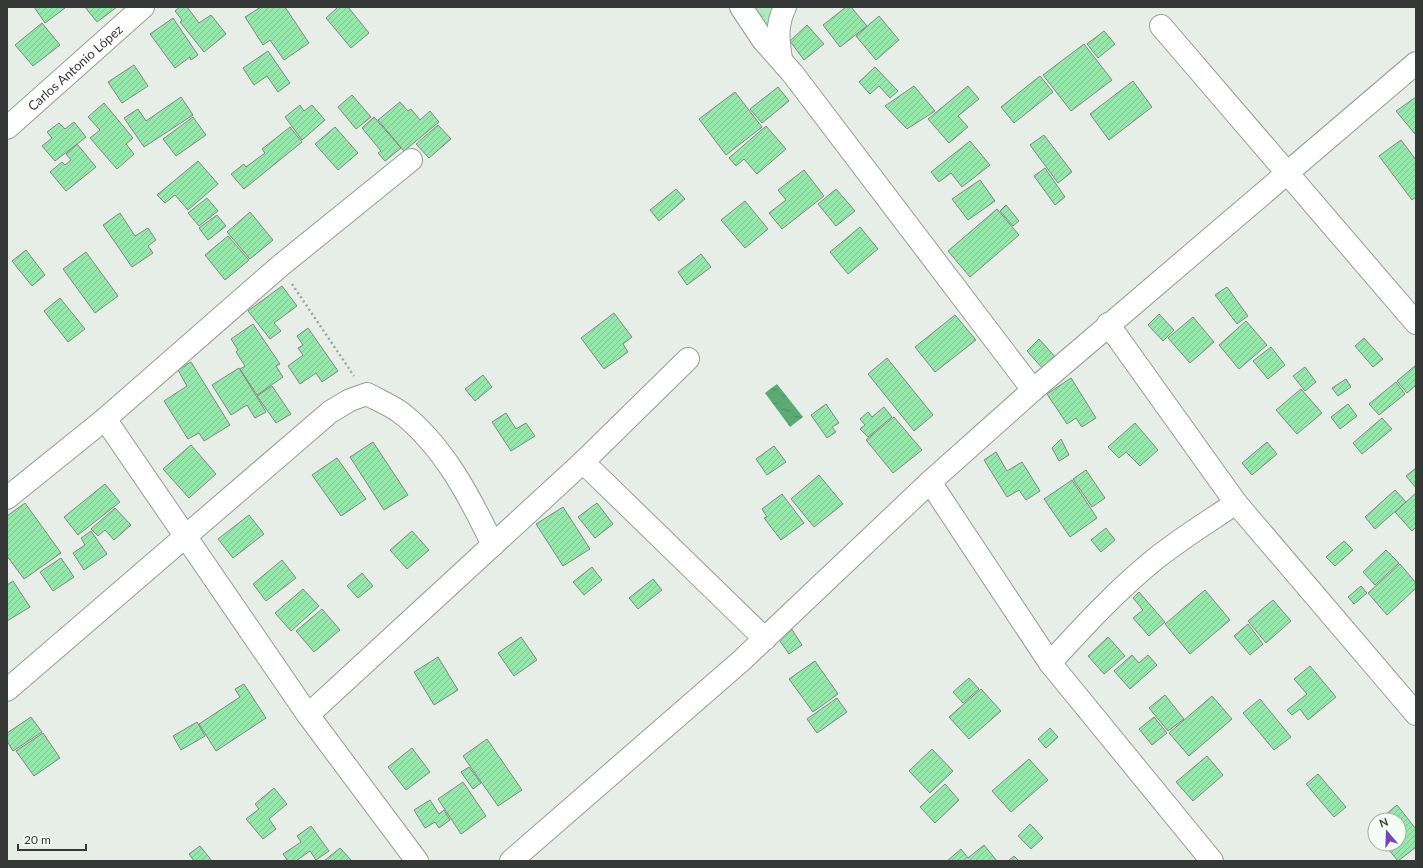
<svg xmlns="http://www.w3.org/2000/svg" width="1423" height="868" viewBox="0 0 1423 868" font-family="Lato,sans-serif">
<defs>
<pattern id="grass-tufts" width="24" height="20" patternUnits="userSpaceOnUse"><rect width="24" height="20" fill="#b0e9bf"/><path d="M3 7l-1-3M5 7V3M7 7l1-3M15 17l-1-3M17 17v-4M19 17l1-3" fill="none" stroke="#98c9a5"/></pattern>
<pattern id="water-ripples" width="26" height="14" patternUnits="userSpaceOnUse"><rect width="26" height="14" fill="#59aa73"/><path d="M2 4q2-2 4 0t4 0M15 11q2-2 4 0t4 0" fill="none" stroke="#4a8b5f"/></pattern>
<pattern id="building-hatch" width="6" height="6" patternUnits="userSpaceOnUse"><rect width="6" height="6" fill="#95e7ac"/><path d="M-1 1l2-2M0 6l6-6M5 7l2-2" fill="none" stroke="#81c795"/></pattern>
</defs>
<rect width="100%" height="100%" fill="#e7eee8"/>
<!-- grass -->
<path fill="url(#grass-tufts)" d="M753,7H775L768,28Z"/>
<!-- water -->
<path fill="url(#water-ripples)" d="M777,384L803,417L790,427L765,393Z"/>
<!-- building -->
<g fill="url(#building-hatch)" stroke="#818882">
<path d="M34,7H64L65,8L45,23Z"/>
<path d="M85,7H117L97,22Z"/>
<path d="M180,7H187L199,23L211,15L226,34L204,52L180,22L182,20L175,11Z"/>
<path d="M261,7H285L309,43L284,60L270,40L263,45L245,17Z"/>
<path d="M338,7H348L369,33L351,48L326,18Z"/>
<path d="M846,7H851L867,26L840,47L823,25Z"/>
<path d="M879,16L899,40L876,60L856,36Z"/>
<path d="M173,18L198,55L191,60L190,57L175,68L150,34Z"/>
<path d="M42,23L60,45L33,66L15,45Z"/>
<path d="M807,25L824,44L804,60L790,41Z"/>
<path d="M1104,31L1115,44L1098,58L1087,44Z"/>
<path d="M1084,44L1112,80L1071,111L1043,75Z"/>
<path d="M268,51L290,83L278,92L267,76L254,85L243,68Z"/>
<path d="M134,65L148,86L122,103L108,82Z"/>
<path d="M875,67L898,91L890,98L879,86L870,94L859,82Z"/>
<path d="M1040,76L1053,92L1014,123L1001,107Z"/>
<path d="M1133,81L1152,107L1109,140L1090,114Z"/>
<path d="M914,86L935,111L907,129L885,106Z"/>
<path d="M968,86L979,99L958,116L968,127L949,143L928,119Z"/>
<path d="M778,87L789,101L762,123L750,109Z"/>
<path d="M735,92L762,127L726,155L699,119Z"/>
<path d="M352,95L371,117L356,129L338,107Z"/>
<path d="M181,97L193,115L144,147L124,118L138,109L146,121Z"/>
<path d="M1416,97V133L1415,134L1396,111Z"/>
<path d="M400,102L408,111L411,109L420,120L430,111L439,122L404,151L378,120Z"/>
<path d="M104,103L133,138L126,144L134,154L117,169L90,138L100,130L88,117Z"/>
<path d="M300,105L304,111L312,105L325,120L302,140L285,117Z"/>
<path d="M193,117L206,135L176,156L163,139Z"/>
<path d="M374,117L401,148L385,161L378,153L381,151L362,128Z"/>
<path d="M74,122L86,137L55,161L42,146L52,138L47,132L59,123L65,129Z"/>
<path d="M438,125L451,139L429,158L416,144Z"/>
<path d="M766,126L786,149L757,174L744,159L736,166L729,158Z"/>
<path d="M290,127L302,142L244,189L231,174L244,164L246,167L265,153L262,149Z"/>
<path d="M335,127L358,153L338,170L315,144Z"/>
<path d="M1044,135L1072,172L1058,183L1030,145Z"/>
<path d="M1401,140L1416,160V197L1412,200L1379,156Z"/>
<path d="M970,141L990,165L962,187L951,173L939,182L931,172Z"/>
<path d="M77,144L96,167L66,191L50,172L62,162L65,165L71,160L66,154Z"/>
<path d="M198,161L218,184L188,210L175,195L165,203L157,195Z"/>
<path d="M1045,168L1065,197L1055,205L1034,176Z"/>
<path d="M804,170L824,196L782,229L769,213L786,200L778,190Z"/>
<path d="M980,180L995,201L968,220L952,199Z"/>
<path d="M676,189L685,199L659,221L650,210Z"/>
<path d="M836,189L855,211L836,226L818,204Z"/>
<path d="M207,198L218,211L199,226L188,213Z"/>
<path d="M745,201L768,229L745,248L721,220Z"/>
<path d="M1006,205L1019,221L1013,226L1000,211Z"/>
<path d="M997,209L1019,235L970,277L948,251Z"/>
<path d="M250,212L273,240L250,259L227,232Z"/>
<path d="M120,213L135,236L148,228L156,240L148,246L153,253L132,267L103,225Z"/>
<path d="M217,215L226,226L208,240L199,228Z"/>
<path d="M860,227L878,249L848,274L830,252Z"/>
<path d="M228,236L249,260L225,280L205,255Z"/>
<path d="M26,250L45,275L32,286L12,261Z"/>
<path d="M86,252L118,296L95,313L63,269Z"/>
<path d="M701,254L711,267L687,285L678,272Z"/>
<path d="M282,286L297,306L274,323L281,331L270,339L248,311Z"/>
<path d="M1227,287L1248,316L1237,324L1215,295Z"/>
<path d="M60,298L85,329L68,342L44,311Z"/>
<path d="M614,313L632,337L623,344L628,352L604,369L581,338Z"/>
<path d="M1159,314L1174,330L1163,341L1148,325Z"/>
<path d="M955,315L976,340L935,372L915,347Z"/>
<path d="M1193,317L1214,342L1190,363L1168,338Z"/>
<path d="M1246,321L1267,345L1239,369L1219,345Z"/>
<path d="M253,324L280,364L276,366L283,377L257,395L240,369L245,366L236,352L238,350L231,339Z"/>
<path d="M308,328L338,371L322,382L316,373L300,384L288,366L303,355L298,348L303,345L297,336Z"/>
<path d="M1364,338L1383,359L1373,367L1355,346Z"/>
<path d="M1039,339L1057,359L1044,370L1027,351Z"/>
<path d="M1271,347L1285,365L1268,379L1253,361Z"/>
<path d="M887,358L933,415L914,431L868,374Z"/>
<path d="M191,362L230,425L204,441L199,433L188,439L164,401L187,386L178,370Z"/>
<path d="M1416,365V385L1407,393L1397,381Z"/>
<path d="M1305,367L1316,382L1305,391L1293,376Z"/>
<path d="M239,368L266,412L255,418L247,405L231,415L212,385Z"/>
<path d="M483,375L492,387L475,401L465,389Z"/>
<path d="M1071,378L1096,418L1082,427L1076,418L1067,424L1047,394Z"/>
<path d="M1346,379L1351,387L1338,396L1332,388Z"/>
<path d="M1396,382L1405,394L1379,415L1369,404Z"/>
<path d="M272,386L291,414L276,423L257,396Z"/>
<path d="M1301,389L1322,413L1297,434L1276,410Z"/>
<path d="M826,404L839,423L832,427L836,432L827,438L811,415Z"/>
<path d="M1348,404L1357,416L1340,429L1331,417Z"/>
<path d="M884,407L892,417L868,437L860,429L865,425L860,419L868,412L872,417Z"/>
<path d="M506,413L516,429L526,423L535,436L511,451L492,422Z"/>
<path d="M894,417L922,450L893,473L866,440Z"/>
<path d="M1382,418L1392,429L1362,454L1353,443Z"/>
<path d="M1135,423L1158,450L1140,466L1126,452L1119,458L1108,447Z"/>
<path d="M1061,439L1069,455L1059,461L1052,448Z"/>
<path d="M373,442L408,495L384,510L350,457Z"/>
<path d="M1267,442L1277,454L1252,475L1242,463Z"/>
<path d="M191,445L216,474L189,498L163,469Z"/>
<path d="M774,446L786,462L767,475L756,459Z"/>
<path d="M996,452L1007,471L1022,462L1040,491L1026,500L1019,490L1007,497L984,460Z"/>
<path d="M337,458L366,499L341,516L312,475Z"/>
<path d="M1416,468V488L1406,476Z"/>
<path d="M1086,470L1105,498L1092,507L1073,479Z"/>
<path d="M819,475L843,504L814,527L791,499Z"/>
<path d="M1072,480L1097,518L1070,537L1044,499Z"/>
<path d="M105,484L120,502L78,535L64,517Z"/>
<path d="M1395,490L1406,502L1375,529L1365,517Z"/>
<path d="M1416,493V527L1412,531L1395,512Z"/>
<path d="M782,494L804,523L781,540L764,518L767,517L762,509Z"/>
<path d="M25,503L61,553L24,579L7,556V516Z"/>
<path d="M597,503L613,524L595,538L578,517Z"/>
<path d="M563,507L590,549L563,566L536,524Z"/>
<path d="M115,508L131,525L114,540L105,530L98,536L91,529Z"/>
<path d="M249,515L264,534L233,558L218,539Z"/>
<path d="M1106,528L1115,540L1101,552L1091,540Z"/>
<path d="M91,531L107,554L84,570L73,553L85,545L81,538Z"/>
<path d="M412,531L429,550L407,569L390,550Z"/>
<path d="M1344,541L1353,550L1335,566L1326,557Z"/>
<path d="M1386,550L1399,563L1375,585L1363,572Z"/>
<path d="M61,558L74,577L53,591L40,572Z"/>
<path d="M282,560L296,578L266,601L253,584Z"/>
<path d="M1400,564L1416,583V588L1387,615L1368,593Z"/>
<path d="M592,567L602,580L584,595L573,582Z"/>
<path d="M362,573L373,586L358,598L347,586Z"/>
<path d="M653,579L662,590L638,609L629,598Z"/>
<path d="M13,581L30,607L7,621V585Z"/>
<path d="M1361,586L1367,593L1354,604L1348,597Z"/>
<path d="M303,589L319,606L291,631L275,613Z"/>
<path d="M1205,590L1230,620L1190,654L1165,624Z"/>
<path d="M1139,592L1165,622L1149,636L1133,618L1143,610L1133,598Z"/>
<path d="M1273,600L1291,621L1266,643L1248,621Z"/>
<path d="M322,609L340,630L314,652L296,631Z"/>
<path d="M1248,624L1263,644L1250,655L1234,636Z"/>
<path d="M789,625L802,645L789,654L775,634Z"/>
<path d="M521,637L537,660L514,676L498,653Z"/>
<path d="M1108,637L1125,656L1104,674L1088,656Z"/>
<path d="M1132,655L1139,663L1148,655L1157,665L1130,689L1114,671Z"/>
<path d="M438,657L458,690L434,705L414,672Z"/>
<path d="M815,661L838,694L813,712L789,679Z"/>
<path d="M1310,666L1336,697L1308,720L1300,709L1292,715L1287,710L1307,694L1294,679Z"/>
<path d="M969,678L979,689L963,703L953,692Z"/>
<path d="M244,684L266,718L216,751L199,724L240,697L235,689Z"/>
<path d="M981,689L1001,711L969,739L949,717Z"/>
<path d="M1165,695L1184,719L1168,731L1149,708Z"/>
<path d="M1212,696L1232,719L1189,756L1169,733Z"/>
<path d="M837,698L847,712L817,733L807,719Z"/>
<path d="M1260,699L1291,737L1274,750L1243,713Z"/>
<path d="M31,717L42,732L13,751L7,741V733Z"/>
<path d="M1154,717L1167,733L1152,745L1139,729Z"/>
<path d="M197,722L205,736L181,750L173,736Z"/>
<path d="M1050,728L1058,737L1046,748L1038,739Z"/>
<path d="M43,733L60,758L34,776L16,751Z"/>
<path d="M487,739L522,790L498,806L463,756Z"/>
<path d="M412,748L430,772L406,790L388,767Z"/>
<path d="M932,749L953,771L930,793L909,771Z"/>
<path d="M1207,756L1223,775L1193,801L1176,782Z"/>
<path d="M1029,759L1048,780L1011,812L992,791Z"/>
<path d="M469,767L481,783L473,789L461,772Z"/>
<path d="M1318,774L1346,807L1334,817L1306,784Z"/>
<path d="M463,782L486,816L461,834L438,799Z"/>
<path d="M945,784L959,800L935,823L920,807Z"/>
<path d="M274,788L287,804L269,819L276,829L263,839L246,819L259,809L255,804Z"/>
<path d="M430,800L439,814L444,810L450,820L439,828L435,822L425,828L414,810Z"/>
<path d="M1397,805L1416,829V847L1398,861L1384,844H1399V820H1379Z"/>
<path d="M1375,823V832L1370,826Z"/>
<path d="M1030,824L1043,838L1031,849L1018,836Z"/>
<path d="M311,826L329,851L316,860L310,851L296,861H288L283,854L301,842L297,836Z"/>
<path d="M984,845L997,861H947L961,849L968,858Z"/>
<path d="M200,846L212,861H194L189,854Z"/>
<path d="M340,848L352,861H324Z"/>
<path d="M1014,856L1019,861H1008Z"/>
</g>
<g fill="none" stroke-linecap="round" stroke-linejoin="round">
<!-- minor casing -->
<g stroke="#959c96" stroke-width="24">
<g id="minor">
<path d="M741,7L763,40L793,74L1033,390"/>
<path d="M1161,26L1416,323"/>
<path d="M781,59C778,40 776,25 785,7"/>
<path id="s1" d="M7,128L143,7"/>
<path d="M1108,324L1236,503L1416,714"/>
<path d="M105,419L308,715L417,861"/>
<path d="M583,462L765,639"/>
<path d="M930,482L1050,663L1212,861"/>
<path d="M7,498L105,419L280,266L411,160"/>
<path d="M1050,663C1083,627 1116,591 1154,560C1180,539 1208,522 1236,503"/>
<path d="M7,690L330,412L350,400L367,394C378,400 390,405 400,412C443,445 470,497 493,545"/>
<path d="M308,715L583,462L688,359"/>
<path d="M511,861L741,661L930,482L1033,390L1416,63"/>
</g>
</g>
<!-- path -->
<path stroke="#9ea39f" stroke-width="2.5" stroke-dasharray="2 3" stroke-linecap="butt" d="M292,284L354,376"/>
<!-- minor -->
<use href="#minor" stroke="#fff" stroke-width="22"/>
</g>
<g text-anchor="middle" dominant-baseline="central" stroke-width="4" stroke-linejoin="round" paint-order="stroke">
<!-- street labels -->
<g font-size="13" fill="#353836" stroke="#f4fcf6">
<text stroke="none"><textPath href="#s1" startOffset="91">Carlos Antonio López</textPath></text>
</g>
</g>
<!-- border -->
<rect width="1423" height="868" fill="none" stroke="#353836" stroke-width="16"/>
<!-- north arrow -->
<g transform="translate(1387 832) rotate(341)"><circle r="19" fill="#f4fcf6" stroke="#a8aea9"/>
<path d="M0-3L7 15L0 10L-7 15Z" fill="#7a41b8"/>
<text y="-6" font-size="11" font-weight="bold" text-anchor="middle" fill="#353836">N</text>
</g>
<!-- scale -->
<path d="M18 844v6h68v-6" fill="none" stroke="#353836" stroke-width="2"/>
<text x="24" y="844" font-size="12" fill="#353836" stroke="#f4fcf6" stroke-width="3" paint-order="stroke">20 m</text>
</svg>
